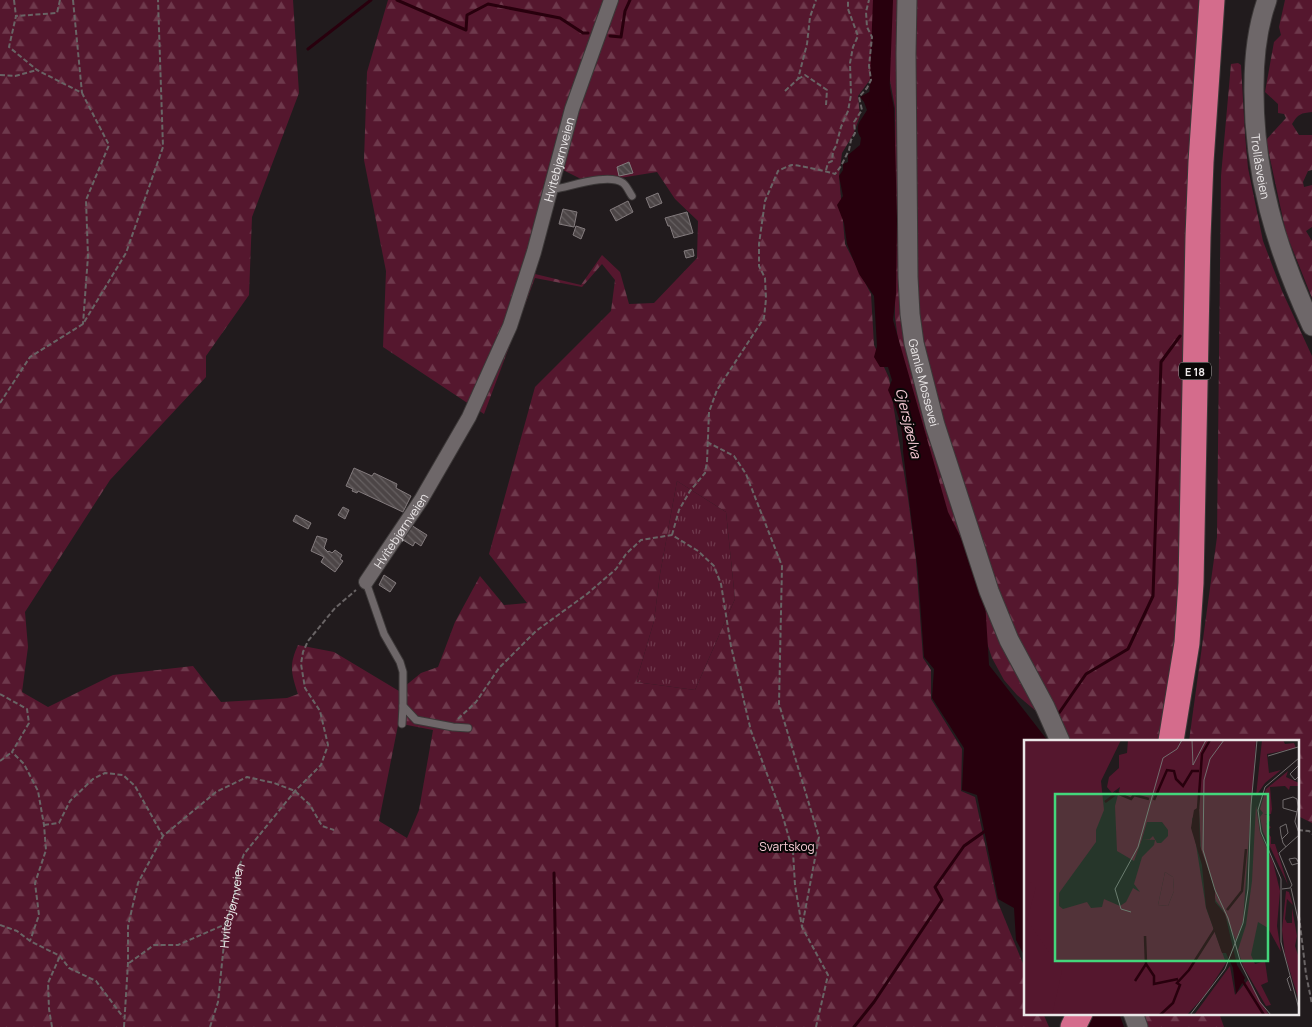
<svg xmlns="http://www.w3.org/2000/svg" width="1312" height="1027" viewBox="0 0 1312 1027" font-family="Manrope,sans-serif">
<defs>
<pattern id="grass-tufts" width="24" height="20" patternUnits="userSpaceOnUse" patternTransform="scale(1.25)"><rect width="24" height="20" fill="#55172e"/><path d="M3 7l-1-3M5 7V3M7 7l1-3M15 17l-1-3M17 17v-4M19 17l1-3" fill="none" stroke="#6e394c"/></pattern>
<pattern id="forest-firs" width="22" height="20" patternUnits="userSpaceOnUse" patternTransform="scale(1.25)"><rect width="22" height="20" fill="#55172e"/><path d="M5 1l3.5 6h-7zM16 11l3.5 6h-7z" fill="#6e394c"/></pattern>
<pattern id="building-back-hatch" width="6" height="6" patternUnits="userSpaceOnUse" patternTransform="scale(1.25)"><rect width="6" height="6" fill="#4c4546"/><path d="M-1 5l2 2M0 0l6 6M5-1l2 2" fill="none" stroke="#666061"/></pattern>
</defs>
<rect width="100%" height="100%" fill="#211b1d"/>
<!-- grass -->
<path fill="url(#grass-tufts)" d="M677,481L726,512L735,599L695,690L636,682L654,621L660,574Z"/>
<!-- forest -->
<g fill="url(#forest-firs)" fill-rule="evenodd">
<path d="M0,0H293L299,93L252,217L249,295L206,356V377L110,480L25,612L28,647L22,692L48,707L113,675L193,666L221,702L287,698L298,694C291,673 289,665 298,645L334,652L399,691L421,673L438,667L455,622L480,576L504,605L527,603L489,554L535,387L611,311L615,280L602,264L582,287L535,278L484,414L383,347L386,271L364,160L367,72L388,0H1206L1189,537L1165,741H1056L1037,712L1017,695L1004,680L992,658L929,470L900,355L895,317V108L889,75L872,77L858,96L860,116L853,135L842,153L839,176L845,244L871,294L874,345L889,378L908,498L916,560L923,658L931,670V699L962,749L961,791L975,797L997,900L1026,971V1013H1043L1049,1027H0ZM563,170L589,183L657,172L675,199L698,221L697,258L654,303L629,304L620,272L602,255L581,285L535,274ZM677,481L726,512L735,599L695,690L636,682L654,621L660,574ZM402,724L433,730L419,810L407,838L379,821L398,725Z"/>
<path d="M1285,0H1312V112C1301,113 1298,114 1292,124L1299,135H1312V170L1308,171L1303,182L1304,187L1312,185V227L1306,231L1312,241V298L1286,233L1266,140L1286,118L1284,114L1278,113V104L1265,92L1274,42L1281,35L1279,27Z"/>
<path d="M1238,63L1241,65L1245,135L1248,168L1263,241L1282,291L1312,356V823L1298,816V741H1189L1217,537L1221,176L1231,64Z"/>
<path d="M1141,1013H1219L1224,1027H1146Z"/>
</g>
<!-- water -->
<g fill="#28000d">
<path d="M880,76L888,78L894,108L897,218L896,294L893,320L948,512L984,584L989,665L1048,741H1026V959L1016,940L1014,908L998,899L977,795L962,790L964,748L932,698L934,669L924,657L918,572L903,451C904,429 897,410 888,390L892,380L888,367H880L874,357L877,346L874,296L859,274L847,244L844,223L837,205L843,196L839,176L843,170V164L848,162V155L860,145L861,138C853,126 861,121 867,110L864,102L860,97L871,91Z"/>
<path d="M1071,1013H1119L1124,1027H1079Z"/>
</g>
<g fill="none" stroke-linecap="round" stroke-linejoin="round">
<!-- stream -->
<g stroke="#28000d" stroke-width="3">
<path d="M397,0L466,30L467,15L488,4L560,18L583,33H588"/>
<path d="M610,36L621,37L625,11L630,0"/>
<path d="M308,49L371,0"/>
<path d="M1059,713L1086,674L1128,649L1153,596L1161,362L1180,336"/>
<path d="M554,873L557,1027"/>
<path d="M854,1027L874,1002L942,900L935,887L964,846L988,829"/>
</g>
<!-- river -->
<path stroke="#28000d" stroke-width="20" d="M879,103L883,0"/>
</g>
<!-- building -->
<g fill="url(#building-back-hatch)" stroke="#837b7d">
<path d="M629,162L633,173L619,176L617,167Z"/>
<path d="M658,193L662,203L650,208L646,198Z"/>
<path d="M628,201L633,212L616,221L610,210Z"/>
<path d="M563,209L577,212L574,227L559,224Z"/>
<path d="M687,212L693,233L674,238L670,226H668L665,218Z"/>
<path d="M576,226L585,229L581,239L573,235Z"/>
<path d="M693,249L694,256L686,258L684,251Z"/>
<path d="M354,468L372,476L374,473L397,484L396,488L411,496L403,512L358,491L357,493L352,491L353,489L346,486Z"/>
<path d="M343,507L349,510L345,519L338,515Z"/>
<path d="M296,515L311,523L308,529L293,521Z"/>
<path d="M411,525L427,535L421,546L415,542L413,546L403,540Z"/>
<path d="M317,536L327,539L324,548L328,552L329,551L332,553L335,550L342,555L340,559L343,561L335,572L321,562L324,557L311,551Z"/>
<path d="M384,575L396,583L390,592L379,585Z"/>
</g>
<g fill="none" stroke-linecap="round" stroke-linejoin="round">
<!-- lane casing -->
<g stroke="#3c3838" stroke-width="9">
<g id="lane">
<path d="M551,189H555C572,186 609,173 623,183C627,186 629,192 632,196"/>
<path d="M366,582L384,634L400,662L403,672V706L416,720L453,727L468,728"/>
<path d="M402,724L403,706"/>
</g>
</g>
<!-- street casing -->
<g stroke="#3c3838" stroke-width="16">
<g id="street">
<path id="s2" d="M366,582L421,500L469,417L510,326L534,252L572,109L611,0"/>
</g>
</g>
<!-- secondary casing -->
<g stroke="#3c3838" stroke-width="21">
<g id="secondary">
<path id="s3" d="M907,0L906,54L908,277L910,314L914,343L935,425L989,591L1009,640L1045,707L1060,741"/>
<path id="s4" d="M1267,0C1257,28 1254,57 1254,86C1253,173 1276,248 1312,326"/>
<path d="M1133,1013L1138,1027"/>
</g>
</g>
<!-- highway casing -->
<g stroke="#3c3838" stroke-width="27">
<g id="highway">
<path d="M1171,741L1187,643L1191,583L1198,237L1201,162L1212,0"/>
<path d="M1073,1027L1080,1013"/>
</g>
</g>
<!-- path -->
<g stroke="#696465" stroke-width="2" stroke-dasharray="5 2.5" stroke-linecap="butt">
<path d="M14,0L16,16"/>
<path d="M60,0L57,13L16,16L9,47L37,70L82,93L109,145L86,200L88,256L83,324"/>
<path d="M73,0L82,93"/>
<path d="M0,75L15,76L37,70"/>
<path d="M798,79L805,75L827,90L826,105"/>
<path d="M785,91L798,79L807,44L810,17L816,0"/>
<path d="M826,170L828,163L832,161L833,151L836,146L841,127L848,111L851,95L850,63L853,47L858,36L848,9V0"/>
<path d="M0,403L30,357L83,324L126,253L163,147L158,0"/>
<path d="M707,442L734,456L746,474L782,566L779,704L819,837L802,927L828,975L816,1027"/>
<path d="M672,535L679,510L690,491L705,473L707,462L709,412L717,390L764,318L766,299L765,278L759,266V244L765,201L778,171C782,169 788,166 792,165C798,165 830,172 835,174L841,166L849,150L851,140L855,133L854,122L862,110L859,97L867,88L871,80L869,66L872,37L867,27L866,12L869,0"/>
<path d="M0,694L27,709L29,723L12,752L24,764L38,791L44,825L46,850L35,883L39,915L30,941"/>
<path d="M458,719L476,702L499,668L536,631L587,594L616,569L626,554L641,540L672,535L698,551L714,566L721,584L731,646L751,731L783,817L793,852L795,885L802,927"/>
<path d="M0,761L12,752"/>
<path d="M44,825L59,823L70,801L93,779L105,773L123,775L135,786L163,836"/>
<path d="M1298,830L1309,831L1312,834"/>
<path d="M1298,908L1306,974L1312,1004"/>
<path d="M0,925L17,931L30,941L60,956L69,968L96,981L123,1017"/>
<path d="M129,963L154,945H178L226,924"/>
<path d="M52,1027L49,1009L48,983L60,956"/>
<path d="M124,1027L128,963V926L138,883L163,836L216,792L247,777L274,783L295,791L310,805L322,826L334,830"/>
<path id="s1" d="M210,1027L218,1002L226,924L235,895L237,872L244,854L295,791L321,765L328,745L320,711L305,688L301,664L303,652L308,641L335,608L356,590"/>
</g>
<!-- lane -->
<use href="#lane" stroke="#6e6769" stroke-width="7"/>
<!-- street -->
<use href="#street" stroke="#6e6769" stroke-width="14"/>
<!-- secondary -->
<use href="#secondary" stroke="#6e6769" stroke-width="19"/>
<!-- highway -->
<use href="#highway" stroke="#d46c8c" stroke-width="25"/>
</g>
<g text-anchor="middle" dominant-baseline="central" stroke-width="4" stroke-linejoin="round" paint-order="stroke">
<!-- shield labels -->
<rect fill="#090707" stroke="#a7a4a4" stroke-width="1" x="1179" y="362.5" width="32" height="17" rx="4"/>
<g font-size="11" font-weight="bold" fill="#ebe7e8">
<text x="1195" y="371">E 18</text>
</g>
<!-- street labels -->
<g font-size="12" fill="#ebe7e8" stroke="#090707">
<text stroke="none"><textPath href="#s2" startOffset="468">Hvitebjørnveien</textPath></text>
<text stroke="none"><textPath href="#s4" startOffset="168">Trollåsveien</textPath></text>
<text stroke="none"><textPath href="#s3" startOffset="384">Gamle Mossevei</textPath></text>
<text stroke="none"><textPath href="#s2" startOffset="62">Hvitebjørnveien</textPath></text>
<text stroke="none"><textPath href="#s1" startOffset="124">Hvitebjørnveien</textPath></text>
</g>
<!-- park labels -->
<g font-size="12" fill="#f8ccd6" stroke="#090707">
<text x="787" y="846">Svartskog</text>
</g>
<!-- water labels -->
<g font-size="14" font-style="italic" fill="#f8ccd7" stroke="#090707">
<text transform="translate(909 423) rotate(77)">Gjersjøelva</text>
</g>
</g>
<!-- overview -->
<g transform="translate(1024 740)">
<rect width="275" height="275" fill="#211b1d"/>
<path d="M141,132L149,137L150,151L144,166L134,165Z" fill="#55172e"/>
<path d="M0,0H97L77,41L80,70L72,90V102L35,153V166L39,169L63,162L67,168L78,167L80,159L96,166L102,162L109,148L116,152L110,144L118,117L130,105L131,100L118,99L110,121L93,111L91,66L96,47L88,53L83,47L85,37L95,28V15L103,13L104,0H232L219,181L212,201L199,170L192,161L177,112L175,67L168,79L182,168L202,223L182,254L163,275H0ZM123,82H138L144,90V96L137,103H133L129,96L125,100L118,99ZM141,132L149,137L150,151L144,166L134,165ZM238,0H259L261,4L270,3L272,8L243,14L245,33L257,30L241,43L232,56ZM264,31L262,37L275,43V46H266L265,50L261,46L246,47L248,69L247,74H240L246,76V81L242,84L247,87L243,92L247,97V104H251L264,145L239,92L236,77L239,73L236,69L242,49ZM232,65L236,93L249,122L256,151L253,186L257,212L244,188L234,182L227,215L231,224L241,221L244,242L237,245L247,265L242,266L219,226L214,210L222,185L228,141ZM262,151L265,152L269,165L263,159L261,179L263,183H268V168L273,196L271,206L275,218V261L261,215L258,190ZM206,226L211,255L224,240L245,275H170Z" fill="#55172e" fill-rule="evenodd"/>
<path d="M0,137L12,147L3,180L38,231L28,275H0Z" fill="#55172e"/>
<path d="M175,67L176,106L191,149V162L201,174L213,225L221,238L212,254L209,228L202,213H198L182,167L178,125L167,88L170,70Z" fill="#28000d"/>
<path fill="none" stroke="#28000d" stroke-width="2.5" d="M130,60L143,30L150,31L152,39L159,46L168,31H175M81,62L93,53L107,59L110,55L125,59M174,69L178,14L186,0M203,170L218,151L222,109M121,196L122,224L130,236V244L154,239M218,240L240,275M111,241L122,224M136,275L149,263L156,245L153,243L165,230L191,189"/>
<path fill="none" stroke="#726d6e" stroke-width="1" d="M168,0L169,25M200,0L186,19L180,40L179,110L191,150L204,178L217,224L236,262L247,275M244,16L274,7M275,18L241,47L234,70L237,92L257,139V202L275,269M169,25L182,0M275,25L266,34L271,40L275,36M273,72L259,68V60L269,57L273,59L274,67L273,72L271,81V82L275,93M258,99L264,93L262,84L256,87L257,95L259,103L262,107M275,123L268,125L265,119L271,118L273,119V120L275,123M267,148L275,184M258,149L266,148L268,145L255,113L275,95M107,172L97,169L91,149L114,107L139,18L153,9L158,0M266,236L263,239L267,251M166,275L201,229L219,183L224,149L227,65L233,0"/>
<path fill="#43d77b" fill-opacity="0.15" stroke="#43d77b" stroke-width="2.5" d="M31,54H244V221H31Z"/>
<rect width="275" height="275" fill="none" stroke="#ebe7e8" stroke-width="2.5"/>
</g>
</svg>
